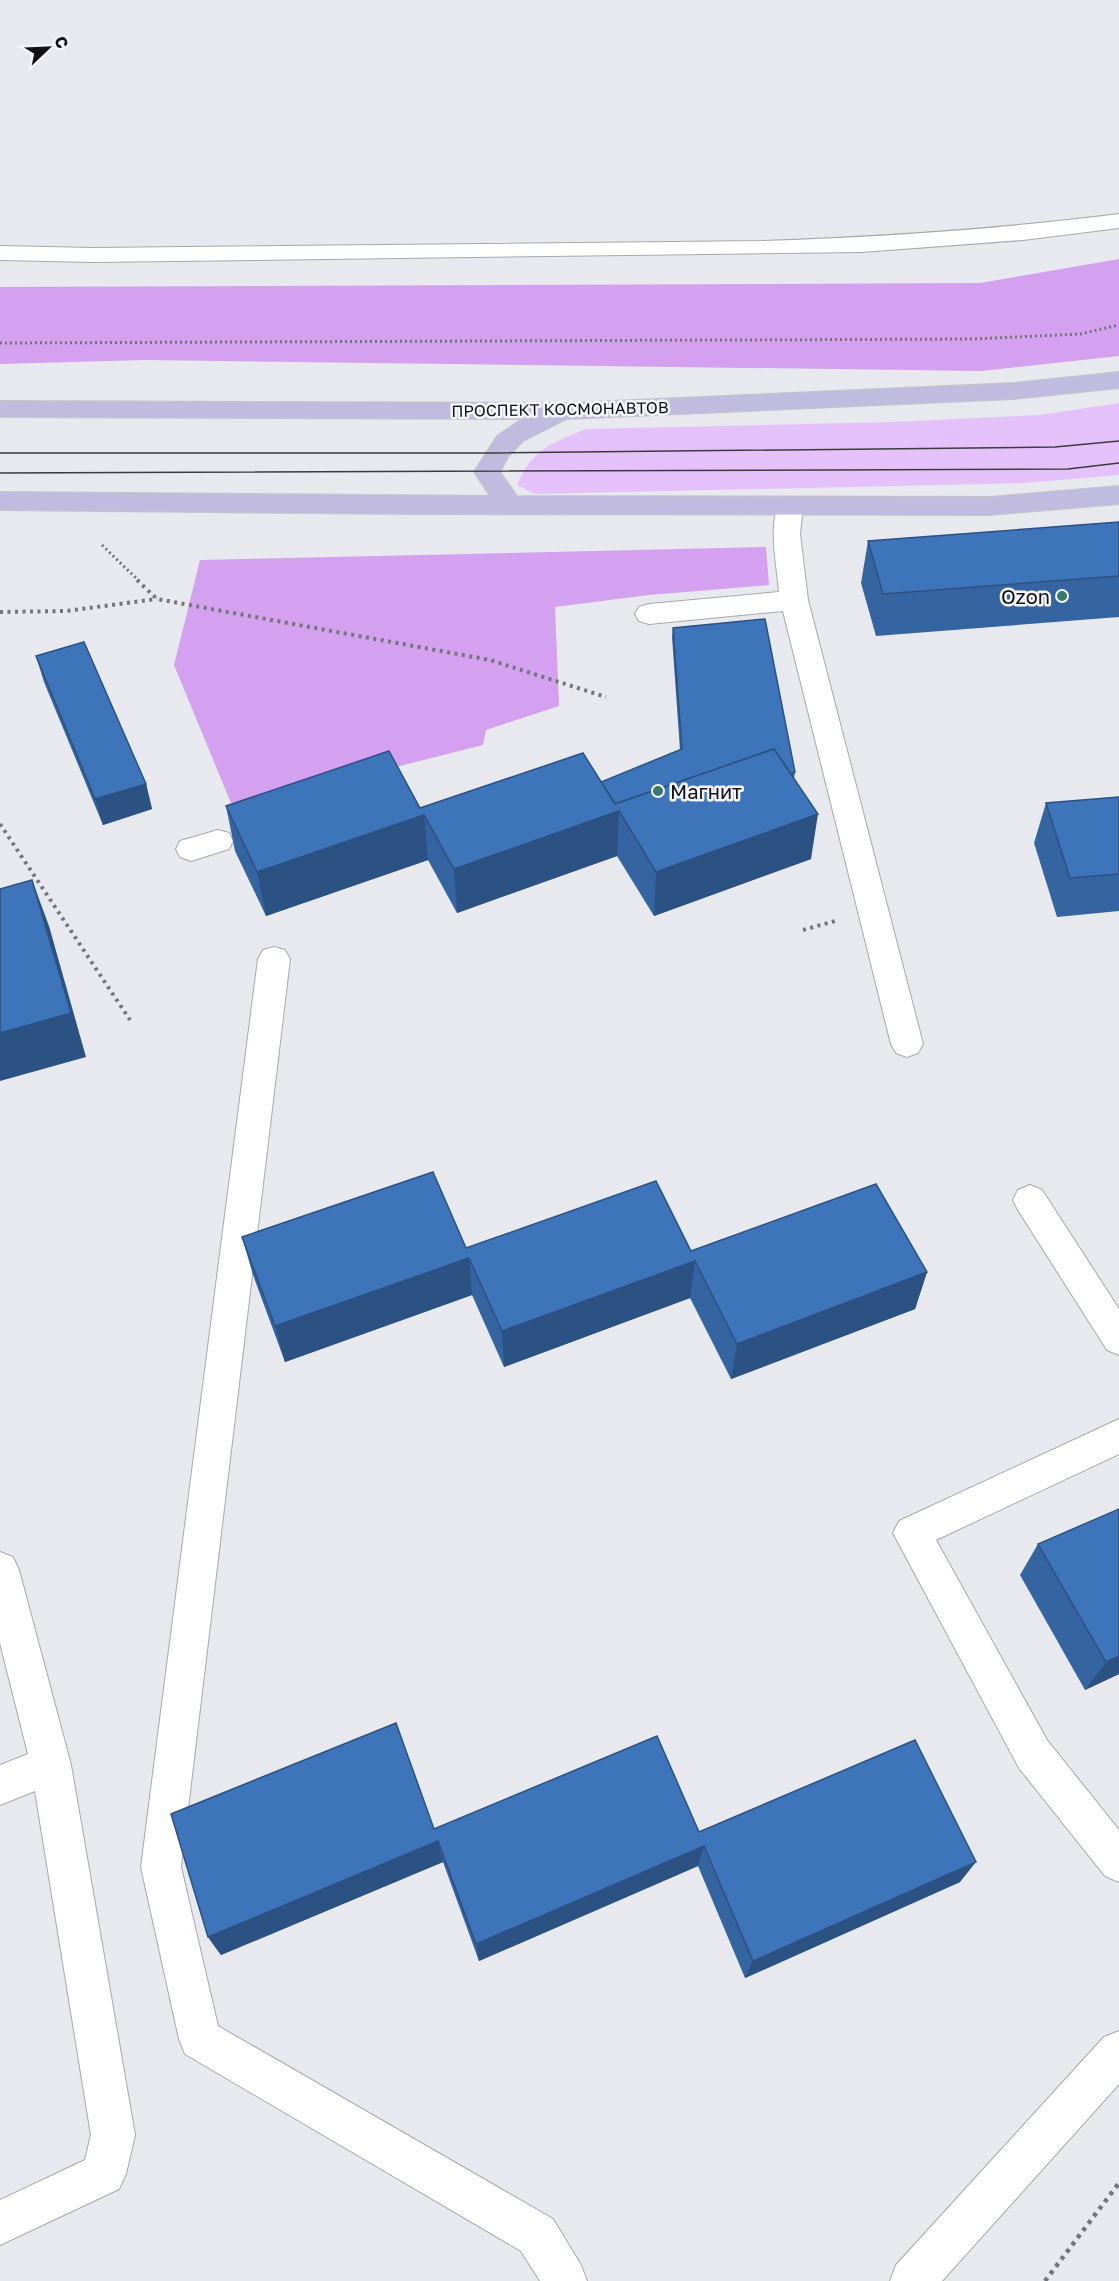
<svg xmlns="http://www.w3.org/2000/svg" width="1119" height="2281" viewBox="0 0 1119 2281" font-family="'Golos Text',sans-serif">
<rect width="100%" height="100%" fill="#e7e9ef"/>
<!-- green -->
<path fill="#e5c1fa" d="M1119,403V475L1026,483L535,494L517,485C533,448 551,444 586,429L890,422L1040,415Z"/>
<!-- forest -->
<g fill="#d4a1f0">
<path d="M1119,259V356L981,371L145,360L0,364V287L980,283Z"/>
<path d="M766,547L769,585L649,595L555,607L559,706L486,730L483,745L233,808L174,665L200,560Z"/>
</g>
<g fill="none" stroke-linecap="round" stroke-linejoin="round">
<!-- minor casing -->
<g stroke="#a6a8ad" stroke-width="2">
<g id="minor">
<path d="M1119,214V228L1023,240L862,252L93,262L0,260V246L93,248L762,241C882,237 1000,229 1119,214Z"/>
<path d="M790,497L799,500L803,506L800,534L808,600L923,1044L918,1053L907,1057L896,1053L891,1044L783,611L649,624L639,621L635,614L639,607L649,604L779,592C777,566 767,522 781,500Z"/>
<path d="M218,830L229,833L233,841L229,849L191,861L180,857L176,849L180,841Z"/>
<path d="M274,947L285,950L290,959L181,1867L218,2026L553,2219L581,2265L587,2281H540L521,2251L185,2054L179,2039L141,1867L258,959L263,950Z"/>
<path d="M1030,1185L1042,1190L1119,1309V1355L1107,1350L1018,1210L1013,1200L1018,1190Z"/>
<path d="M1119,1419V1454L936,1540L1047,1740L1119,1830V1882L1105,1876L1019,1768L893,1533L899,1521Z"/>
<path d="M0,1552L13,1557L19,1570L71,1765L135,2135L126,2174L119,2189L0,2245V2200L85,2160L91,2135L35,1791L0,1805V1765L28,1754L0,1643Z"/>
<path d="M1119,2031V2084L942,2281H890L896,2265L1104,2037Z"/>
</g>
</g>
<!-- major casing -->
<g stroke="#c6c6c7" stroke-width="2">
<path id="major" d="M1119,372V388L1014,399L566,419L523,441L508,457L500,472L517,496L990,497L1119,486V504L990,515L413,514L0,510V492L490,496L474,472L497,436L522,419L0,417V401L567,403L1014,383Z"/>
</g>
<!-- path-far2 -->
<g stroke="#747579" stroke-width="3" stroke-dasharray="2 3" stroke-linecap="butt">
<path d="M0,343L973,339L1080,334L1119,325"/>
<path d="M102,545L139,581"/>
</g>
<!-- path-far1 -->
<g stroke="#747579" stroke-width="4" stroke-dasharray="3 4.5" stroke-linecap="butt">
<path d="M137,580L157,599L490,660L606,697"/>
<path d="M0,612L66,611L157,599"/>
<path d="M0,824L130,1020"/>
<path d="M803,930L835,921"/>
</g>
<!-- path -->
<path stroke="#747579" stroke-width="4.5" stroke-dasharray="4 5" stroke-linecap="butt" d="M1045,2281L1119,2183"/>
<!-- minor -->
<use href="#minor" fill="#fff" fill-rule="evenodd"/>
<!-- major -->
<use href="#major" fill="#c2bbe0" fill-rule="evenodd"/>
<!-- tram -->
<g stroke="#3b3b3f" stroke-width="1.5">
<path d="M0,453H494L1055,447L1119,441"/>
<path d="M0,473L1068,469L1119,463"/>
</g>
</g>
<!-- wall -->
<g fill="#3565a0">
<path d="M1119,522V617L876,636L861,583L868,541Z"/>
<path d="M673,628L795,772L794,779L811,859L654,916L617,856L457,913L428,860L266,916L235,851L226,806L420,808L601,782L680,750L672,637Z"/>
<path d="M36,656L146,784L152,809L103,825L44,682Z"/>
<path d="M1119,797V911L1057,917L1034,843L1046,803Z"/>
<path d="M242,1237L466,1248L691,1251L927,1272L915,1309L731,1379L690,1298L504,1367L472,1295L285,1362L253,1275Z"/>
<path d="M1038,1544L1119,1674L1085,1690L1020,1575Z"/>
<path d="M434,1829L699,1832L960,1882L745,1978L698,1866L479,1961L443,1862L221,1955L208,1937Z"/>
</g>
<!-- shaded-wall -->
<g fill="#2b5282">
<path d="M146,784L152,809L103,825L95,799Z"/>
<path d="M619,811L617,856L457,913L454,869Z"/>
<path d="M818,814L811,859L654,916L656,872Z"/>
<path d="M424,815L428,860L266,916L257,872Z"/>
<path d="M32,880L49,926L86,1057L0,1081V1033Z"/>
<path d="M469,1258L472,1295L285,1362L275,1326Z"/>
<path d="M695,1261L690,1298L504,1367L502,1331Z"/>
<path d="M927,1272L915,1309L731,1379L737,1344Z"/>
<path d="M1119,1656V1674L1085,1690L1106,1662Z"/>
<path d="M438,1841L443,1862L221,1955L208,1937Z"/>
<path d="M704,1846L698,1866L479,1961L476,1944Z"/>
<path d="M976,1862L960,1882L745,1978L753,1961Z"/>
</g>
<!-- building -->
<g fill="#3e75ba" stroke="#2b5282" stroke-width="1.5">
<path d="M1119,522V576L883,594L868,541Z"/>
<path d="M765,619L795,772L791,774L774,749L615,804L601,782L682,749L673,628Z"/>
<path d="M84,642L146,784L95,799L36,656Z"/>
<path d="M774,749L818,814L656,872L619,811L454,869L424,815L257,872L226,806L389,751L420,808L583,753L615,804Z"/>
<path d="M1119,797V874L1070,878L1046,803Z"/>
<path d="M32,880L71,1013L0,1033V889Z"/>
<path d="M433,1172L466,1248L656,1181L691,1251L876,1184L927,1272L737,1344L695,1261L502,1331L469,1258L275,1326L242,1237Z"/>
<path d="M1119,1509V1656L1106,1662L1038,1544Z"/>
<path d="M396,1723L434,1829L657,1736L699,1832L915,1740L976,1862L753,1961L704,1846L476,1944L438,1841L208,1937L171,1814Z"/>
</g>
<!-- markers -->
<g fill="#377a6d" stroke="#f4f6fc" stroke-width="2">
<circle cx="1062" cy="596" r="6"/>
<circle cx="658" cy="791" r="6"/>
</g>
<g text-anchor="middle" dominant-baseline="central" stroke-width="5" stroke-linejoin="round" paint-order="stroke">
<!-- far-street labels -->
<g font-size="16" fill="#111114" stroke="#f4f6fc">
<text transform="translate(560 409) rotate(-1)">ПРОСПЕКТ КОСМОНАВТОВ</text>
</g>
<!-- poi labels -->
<g font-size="20" fill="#111114" stroke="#f4f6fc" text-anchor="end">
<text x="1050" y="596">Ozon</text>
<text x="670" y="791" text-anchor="start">Магнит</text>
</g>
</g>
<!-- north arrow -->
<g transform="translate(48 48) rotate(67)" stroke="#f4f6fc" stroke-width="4.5" paint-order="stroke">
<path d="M0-4.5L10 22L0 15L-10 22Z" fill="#111114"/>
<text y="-9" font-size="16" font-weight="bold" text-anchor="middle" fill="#111114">С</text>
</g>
</svg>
